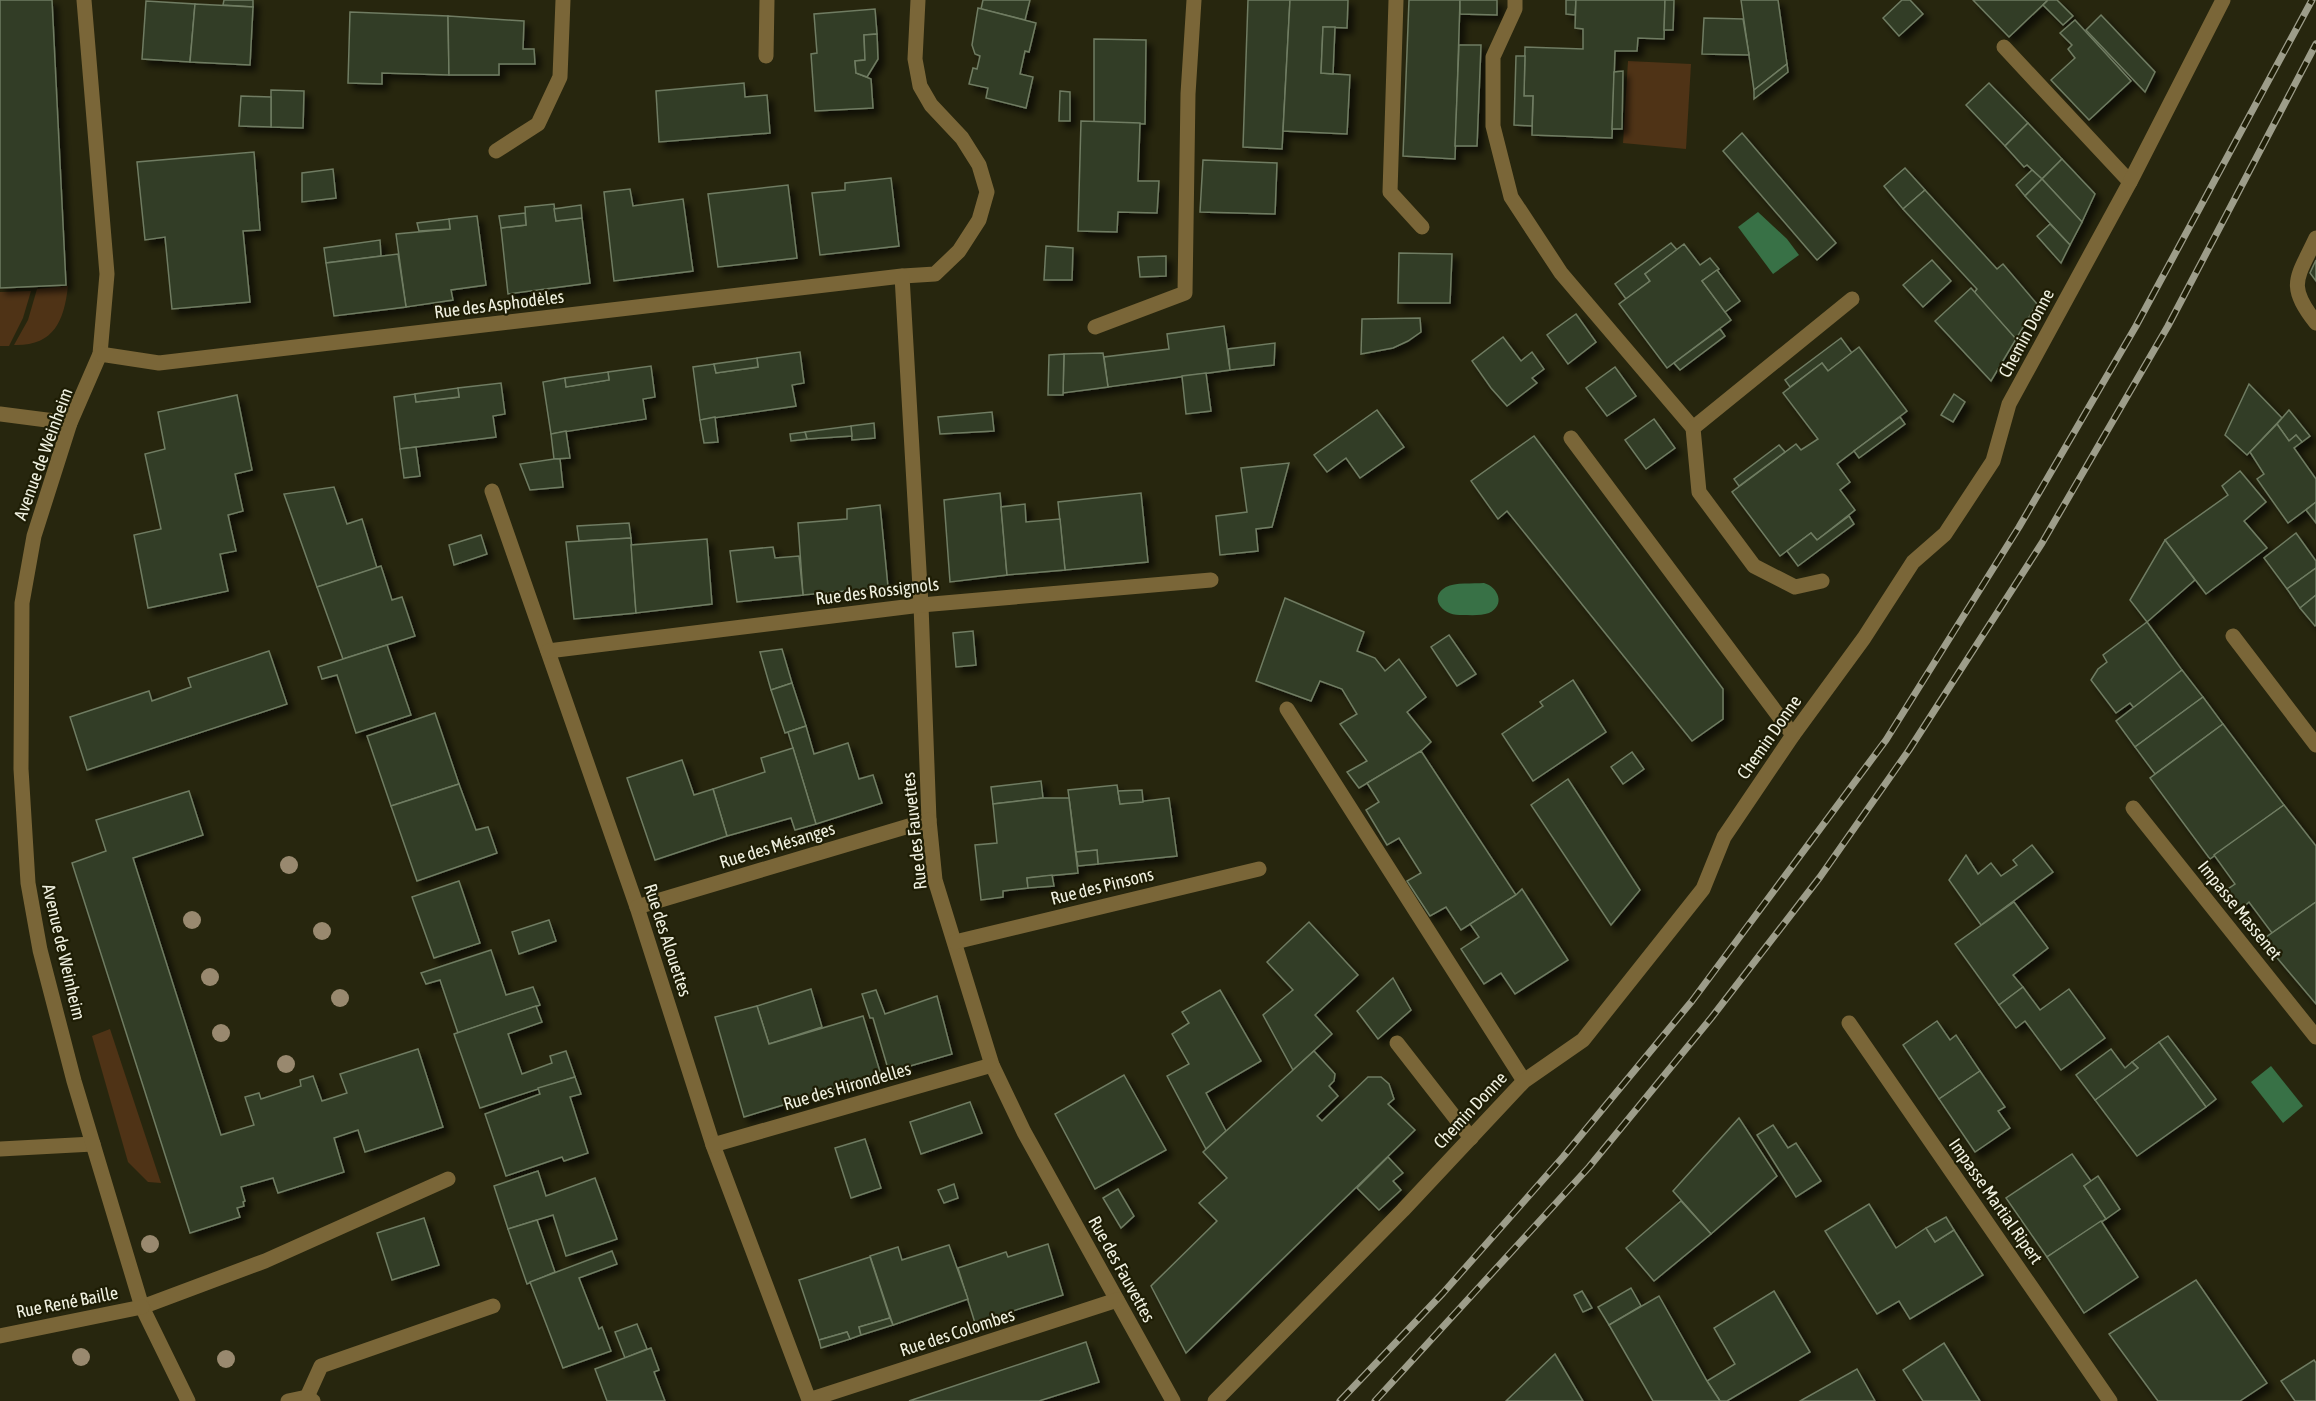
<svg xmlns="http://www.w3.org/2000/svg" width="2316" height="1401" viewBox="0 0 2316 1401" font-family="'Asap Condensed',sans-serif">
<defs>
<filter id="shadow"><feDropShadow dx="5.5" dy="5.5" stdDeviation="3" flood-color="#0009"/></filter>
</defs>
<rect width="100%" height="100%" fill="#27260e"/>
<!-- green -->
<g fill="#4f3316">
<path d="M1628,61L1691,64L1686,149L1623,143Z"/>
<path d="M68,286C64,321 54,346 14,345L28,320L37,289Z"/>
<path d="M31,291L23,318L9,346H0V292Z"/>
<path d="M110,1029L161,1183L148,1182L128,1162L92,1036Z"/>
</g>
<!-- water -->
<g fill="#387146">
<path d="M1758,212L1787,239L1799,255L1773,274L1738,227Z"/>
<path d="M1484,583C1498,587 1506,605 1489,613C1481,616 1470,615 1461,615C1442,616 1428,597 1446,587C1455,582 1473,584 1484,583Z"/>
<path d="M2271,1066L2303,1106L2283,1123L2251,1082Z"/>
</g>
<!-- building -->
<g fill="#313c25" stroke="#6f7c62" stroke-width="1.5" filter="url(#shadow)">
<path d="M0,0H52L66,285L0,288Z"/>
<path d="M224,0H253V7L223,5Z"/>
<path d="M983,0H1030L1025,20L981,9Z"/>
<path d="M1248,0H1290L1282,149L1243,147Z"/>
<path d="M1290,0H1348L1347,28L1323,27L1321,73L1350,75L1347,134L1283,131Z"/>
<path d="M1409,0H1460L1455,159L1403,156Z"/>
<path d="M1460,0H1497V15L1460,14Z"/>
<path d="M1566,0H1576L1575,15L1566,14Z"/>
<path d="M1576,0H1665L1664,39L1638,38L1637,51H1615L1612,138L1532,135L1533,96H1524L1525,47L1583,49V29L1575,28Z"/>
<path d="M1665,0H1674L1673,30H1664Z"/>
<path d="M1741,0H1778L1787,64L1754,90Z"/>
<path d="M1902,0H1910L1923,14L1899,36L1883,18Z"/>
<path d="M1973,0H2048L2009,37Z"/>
<path d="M2048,0H2057L2073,16L2063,25L2043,5Z"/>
<path d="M146,1L195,4L190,62L142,59Z"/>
<path d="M195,4L253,7L250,65L190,62Z"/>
<path d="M978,8L1036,23L1029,52L1025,51L1020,74L1033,77L1026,108L986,98L988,88L969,84L973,68L977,69L980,56L975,54L972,45Z"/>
<path d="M875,9L877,34L864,35L865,60L855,61L856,73L871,79L873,108L815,111L811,54L817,53L814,14Z"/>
<path d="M350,12L448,16L449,75L382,73V84L348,83Z"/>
<path d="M2101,15L2155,72L2145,92L2086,30Z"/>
<path d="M448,16L524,21L523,49H534L535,64H499V75H449Z"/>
<path d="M1704,18L1743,19L1749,55L1702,54Z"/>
<path d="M2075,20L2131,81L2089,120L2051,80L2075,58L2068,49L2072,45L2060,33Z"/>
<path d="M1323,27H1335L1333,74L1321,73Z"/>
<path d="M877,34L878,59L867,77L856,73L855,61L865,60L864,35Z"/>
<path d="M1094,39L1146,40L1145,124L1094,122Z"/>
<path d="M1459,45H1481L1477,146H1455Z"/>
<path d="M1516,56H1525L1524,96H1533L1532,126L1514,125Z"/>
<path d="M1787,64L1788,72L1754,99V90Z"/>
<path d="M1623,71L1622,129H1612L1614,72Z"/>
<path d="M744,83L745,97L767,95L770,133L659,142L656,91Z"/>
<path d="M1989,83L2028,123L2005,146L1966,105Z"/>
<path d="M271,90L304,91L303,128L271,127Z"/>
<path d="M1060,91L1070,92V121H1059Z"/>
<path d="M241,96L271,97V127L239,126Z"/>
<path d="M1081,121L1140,123L1138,181H1159L1157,213L1118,212L1117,232L1078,231Z"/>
<path d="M2028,123L2062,159L2042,179L2027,165L2024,167L2005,146Z"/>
<path d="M1742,133L1836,243L1817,260L1723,151Z"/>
<path d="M254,152L260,230L243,231L250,302L172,309L165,237L145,240L137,162Z"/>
<path d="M2062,159L2095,194L2082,222L2042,179Z"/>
<path d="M1203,160L1277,163L1275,214L1200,212Z"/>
<path d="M1905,168L1925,190L1903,209L1884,186Z"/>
<path d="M333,169L336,198L302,202V173Z"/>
<path d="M2032,170L2042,179L2025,196L2016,185Z"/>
<path d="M891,178L899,246L820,255L812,193L845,190V183Z"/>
<path d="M2042,179L2082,222L2070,245L2025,196Z"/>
<path d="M788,185L797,258L718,267L708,194Z"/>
<path d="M630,189L633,206L683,199L693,271L614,281L604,192Z"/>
<path d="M1925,190L1997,269L2003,264L2037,304L2016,339L1974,293L1977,289L1903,209Z"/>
<path d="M554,204L556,221L582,218L590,283L508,294L501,228L526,225L525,207Z"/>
<path d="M581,205L582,218L556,221L554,209Z"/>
<path d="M525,213L526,225L501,228L499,216Z"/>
<path d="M477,216L486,285L451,290L453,300L406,307L396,234L450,229L449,219Z"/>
<path d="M449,219L450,229L419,231L417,223Z"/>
<path d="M2050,224L2070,245L2061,263L2037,236Z"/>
<path d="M380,240L381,256L326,263L324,248Z"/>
<path d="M1671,243L1677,250L1645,274L1650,281L1626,299L1615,284Z"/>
<path d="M1684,244L1700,265L1710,258L1719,269L1702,281L1731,320L1667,368L1619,304L1650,281L1645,274Z"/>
<path d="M1046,246L1073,248L1072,280H1044Z"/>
<path d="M1399,253L1452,254L1450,303H1398Z"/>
<path d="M398,254L406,307L334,316L326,263Z"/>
<path d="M1166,256V276L1140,277L1138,257Z"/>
<path d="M1932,260L1951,281L1923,307L1903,285Z"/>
<path d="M2316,260V281L2310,273Z"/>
<path d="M1717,270L1740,301L1725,312L1702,281Z"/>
<path d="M1971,288L2016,339L1991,381L1935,321Z"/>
<path d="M1576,314L1596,342L1568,364L1547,335Z"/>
<path d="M1420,318L1421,332L1408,341L1393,348L1361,354L1362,319Z"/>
<path d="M1224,326L1230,370L1108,387L1104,357L1169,349L1167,334Z"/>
<path d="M1720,329L1725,336L1680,370L1674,363Z"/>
<path d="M1503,337L1521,361L1532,352L1544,369L1532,378L1537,383L1507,406L1491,388L1472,361Z"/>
<path d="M1841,338L1852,353L1828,371L1822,363L1790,387L1785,380Z"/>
<path d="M1275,343L1274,365L1230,370L1228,349Z"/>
<path d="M1859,347L1907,411L1837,464L1850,482L1840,490L1855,510L1817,540L1811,533L1780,556L1732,492L1796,444L1801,450L1818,439L1783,393L1822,363L1828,371Z"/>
<path d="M800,352L804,383L792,385L796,406L700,420L693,367L714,364L716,373L758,367L757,358Z"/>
<path d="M1103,353L1108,387L1063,393L1064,354Z"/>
<path d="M1064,354L1063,395H1048L1049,355Z"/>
<path d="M757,358L758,367L716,373L714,364Z"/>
<path d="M651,366L655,397L643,399L646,419L551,434L543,382L565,378L566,387L609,380L608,372Z"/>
<path d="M1615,367L1636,396L1607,416L1586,388Z"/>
<path d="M608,372L609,380L566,387L565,378Z"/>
<path d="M1206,373L1211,411L1186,414L1182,376Z"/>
<path d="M501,383L505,414L493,416L496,437L400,449L394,397L415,394L416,402L459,397L458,388Z"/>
<path d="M2249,384L2282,418L2247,455L2225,435Z"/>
<path d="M458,388L459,397L416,402L415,394Z"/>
<path d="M1954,394L1965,402L1953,422L1941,415Z"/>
<path d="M237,395L252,470L235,474L243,511L228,515L236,551L220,554L228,591L148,608L134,535L161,529L145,454L165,449L158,412Z"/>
<path d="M1377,410L1404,447L1360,478L1346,458L1327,472L1314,455Z"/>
<path d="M2289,410L2310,436L2302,442L2296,435L2289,441L2277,424Z"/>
<path d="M992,412L994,431L940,434L938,417Z"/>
<path d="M715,417L718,442L704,443L700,420Z"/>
<path d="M1900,417L1905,424L1859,458L1854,451Z"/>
<path d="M1654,419L1675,448L1646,469L1625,440Z"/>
<path d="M874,423L875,438L852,440L851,426Z"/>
<path d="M2277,424L2289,441L2296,435L2302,442L2294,448L2316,479V502L2288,523L2257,479L2264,474L2250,452Z"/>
<path d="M851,426L852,436L807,439L805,432Z"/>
<path d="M566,431L570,458L554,459L551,434Z"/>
<path d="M805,432L807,439L791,441L790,434Z"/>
<path d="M1534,436L1723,689V719L1692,741L1507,511L1498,519L1471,481Z"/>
<path d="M1779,445L1785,452L1739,486L1734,479Z"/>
<path d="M416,447L420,476L404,478L400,449Z"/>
<path d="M554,459H560L563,487L530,490L520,464Z"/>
<path d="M1289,463L1272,527L1256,529L1258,551L1220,555L1216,516L1247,512L1241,468Z"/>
<path d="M2240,471L2266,502L2244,521L2267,548L2206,594L2165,540L2228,495L2222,486Z"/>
<path d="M334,487L347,524L362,519L377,568L317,587L284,494Z"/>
<path d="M1000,493L1007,575L950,582L944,500Z"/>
<path d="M1141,493L1148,562L1065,570L1058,502Z"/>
<path d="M2316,502V523L2306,510Z"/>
<path d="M1025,504L1026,522L1060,519L1065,570L1007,575L1001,507Z"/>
<path d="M880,505L888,587L803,595L798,523L847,519V509Z"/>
<path d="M1849,516L1854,524L1798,566L1787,551L1811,533L1817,540Z"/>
<path d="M629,523L631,538L579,541L577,526Z"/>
<path d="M2296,533L2316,561V568L2287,589L2264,558Z"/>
<path d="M481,535L487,554L454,565L449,545Z"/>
<path d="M631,538L636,613L574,619L566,542Z"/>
<path d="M707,539L712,604L636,613L631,545Z"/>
<path d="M2165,540L2195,580L2147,622L2130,600Z"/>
<path d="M773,547L775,558L799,556L803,595L737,602L730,551Z"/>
<path d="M381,566L392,600L402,597L415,636L343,659L317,587Z"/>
<path d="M2316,568V595L2300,608L2287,589Z"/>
<path d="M2316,595V625L2315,626L2300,608Z"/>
<path d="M1285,598L1364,632L1357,651L1375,658L1385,671L1399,659L1426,697L1407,712L1431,742L1421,751L1359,788L1347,772L1367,761L1340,724L1357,714L1342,689L1320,681L1311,701L1256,681Z"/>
<path d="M2147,622L2182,670L2134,708L2130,703L2116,713L2091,680L2098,669L2107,662L2103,655Z"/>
<path d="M973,631L976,665L956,667L953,633Z"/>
<path d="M1449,635L1476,674L1457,686L1431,647Z"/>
<path d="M387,645L411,715L356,733L337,675L322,679L318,667Z"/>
<path d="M782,649L792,683L771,690L760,652Z"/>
<path d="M269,651L287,704L87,770L70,717L149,691L152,701L191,687L188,678Z"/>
<path d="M2182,670L2203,697L2135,747L2116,721Z"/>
<path d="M1573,680L1606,732L1533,781L1502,734L1543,706L1540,702Z"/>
<path d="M792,683L806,726L785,733L771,690Z"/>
<path d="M2203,697L2223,724L2155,774L2135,747Z"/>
<path d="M435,713L459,784L391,806L367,736Z"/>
<path d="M2223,724L2284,805L2210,859L2150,778Z"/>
<path d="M806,726L814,754L848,743L859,779L873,775L882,803L816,824L788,732Z"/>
<path d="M793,748L816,824L795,830L791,818L727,836L713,789L765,772L761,758Z"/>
<path d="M1421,751L1516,895L1461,930L1446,907L1430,916L1407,881L1421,873L1399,838L1387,845L1366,810L1379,802L1367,783Z"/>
<path d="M1632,752L1644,769L1623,784L1611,767Z"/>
<path d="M682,760L694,795L713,789L727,836L655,860L627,778Z"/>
<path d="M1568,779L1640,890L1611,925L1531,805Z"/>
<path d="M1041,781L1043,798L993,804L991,787Z"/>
<path d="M459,784L476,830L488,827L497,853L417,881L391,806Z"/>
<path d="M1117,785L1120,804L1169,798L1177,856L1098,864L1097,850L1076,852L1068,790Z"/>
<path d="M1142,790L1143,802L1120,804L1118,791Z"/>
<path d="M189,791L203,835L133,858L221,1135L254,1125L245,1097L259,1093L261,1099L301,1086L300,1080L313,1076L322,1101L347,1093L340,1074L418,1049L443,1127L365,1152L358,1130L334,1138L344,1172L278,1193L273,1178L241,1187L245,1201L243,1202L244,1206L237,1208L240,1217L190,1233L72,863L106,851L96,820Z"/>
<path d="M1043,798H1069L1078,873L1027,878L1028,888L1003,891V897L981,900L975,845L997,843L993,804Z"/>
<path d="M2284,805L2316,846V902L2272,933L2249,902L2238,912L2222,893L2235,884L2214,855Z"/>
<path d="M2032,845L2053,872L1981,925L1949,880L1966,855L1978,874L1991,863L2001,876L2017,865L2013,860Z"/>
<path d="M1097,850L1098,864L1078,866L1076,852Z"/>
<path d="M1052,875L1054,886L1028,888L1027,878Z"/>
<path d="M459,881L480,943L434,958L412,897Z"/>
<path d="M1522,889L1568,960L1515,994L1501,973L1484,984L1461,949L1479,937L1470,924L1516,895Z"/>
<path d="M2014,902L2048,948L2013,975L2023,987L1999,1005L1955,944Z"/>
<path d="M2316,902V1004L2262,940Z"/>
<path d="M549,920L556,941L519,954L512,932Z"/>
<path d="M1309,922L1358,975L1315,1015L1332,1034L1293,1070L1263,1015L1293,990L1267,962Z"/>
<path d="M491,950L506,995L533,987L540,1005L458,1033L440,980L426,984L421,973Z"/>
<path d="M1393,978L1411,1010L1378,1039L1357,1011Z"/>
<path d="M2023,987L2040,1010L2069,989L2105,1038L2061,1070L2025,1021L2016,1028L1999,1005Z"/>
<path d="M811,989L822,1027L769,1044L757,1006Z"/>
<path d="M876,990L885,1014L937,996L952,1054L889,1072L873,1018H870L862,994Z"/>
<path d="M1220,990L1261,1061L1206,1093L1226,1131L1206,1149L1167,1076L1189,1064L1172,1034L1189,1023L1182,1012Z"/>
<path d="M536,1006L542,1022L508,1034L522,1074L552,1063L550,1056L566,1051L575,1077L480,1108L454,1034Z"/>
<path d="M757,1006L769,1044L863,1016L881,1075L744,1117L715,1017Z"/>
<path d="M1937,1021L1950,1040L1956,1035L1980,1071L1939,1099L1903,1045Z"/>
<path d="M2168,1036L2216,1099L2206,1107L2159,1042Z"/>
<path d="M2159,1042L2206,1107L2137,1156L2095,1100L2138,1068L2132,1062Z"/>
<path d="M2111,1049L2125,1068L2132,1062L2138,1068L2095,1100L2076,1075Z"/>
<path d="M1314,1051L1335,1074L1334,1081L1329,1086L1338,1096L1317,1116L1322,1121L1368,1077H1381L1389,1084L1394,1099L1388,1104L1415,1130L1186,1353L1151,1286L1217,1221L1199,1203L1227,1178L1203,1152Z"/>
<path d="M1980,1071L2005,1107L1998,1111L2010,1128L1975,1152L1939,1099Z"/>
<path d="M1124,1075L1166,1150L1095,1189L1055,1114Z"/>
<path d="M575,1077L581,1094L570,1097L588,1153L564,1161L562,1157L506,1176L485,1114L540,1094L538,1088Z"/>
<path d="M970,1102L982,1133L921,1154L910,1122Z"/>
<path d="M1739,1118L1777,1176L1711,1234L1673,1191Z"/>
<path d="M1773,1125L1788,1148L1796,1143L1821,1181L1796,1197L1757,1135Z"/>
<path d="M865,1139L881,1188L851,1198L835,1148Z"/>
<path d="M2072,1154L2091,1181L2084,1186L2106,1219L2047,1257L2006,1198Z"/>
<path d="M1388,1157L1403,1173L1393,1181L1401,1190L1379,1210L1357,1188Z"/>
<path d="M538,1171L546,1196L595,1178L617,1239L566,1256L553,1215L508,1229L494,1186Z"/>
<path d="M2098,1176L2120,1209L2106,1219L2084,1186Z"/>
<path d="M954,1184L958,1198L944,1203L938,1190Z"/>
<path d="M1118,1189L1134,1216L1121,1228L1103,1198Z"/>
<path d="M1681,1201L1711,1234L1654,1281L1626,1248Z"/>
<path d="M1869,1204L1896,1248L1926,1228L1935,1242L1954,1230L1983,1275L1910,1319L1899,1301L1877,1314L1825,1231Z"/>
<path d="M1946,1217L1954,1230L1935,1242L1926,1228Z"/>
<path d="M424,1218L439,1265L392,1280L377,1233Z"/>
<path d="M537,1220L555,1272L527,1284L508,1229Z"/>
<path d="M2101,1221L2138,1277L2084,1313L2047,1257Z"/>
<path d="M1048,1244L1063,1295L975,1323L958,1268L1006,1252L1008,1257Z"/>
<path d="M949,1245L968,1299L893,1325L870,1256L898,1247L902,1260Z"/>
<path d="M612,1251L617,1264L579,1278L599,1329L602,1327L611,1351L563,1368L530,1282Z"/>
<path d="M870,1257L890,1318L859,1327L861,1335L850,1339L847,1332L819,1340L799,1280Z"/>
<path d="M2196,1280L2267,1383L2240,1401H2158L2109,1334Z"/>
<path d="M1631,1288L1641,1306L1609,1325L1598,1307Z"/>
<path d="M1582,1291L1592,1308L1583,1312L1574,1295Z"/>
<path d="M1774,1291L1810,1352L1727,1401H1720L1707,1381L1735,1364L1714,1328Z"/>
<path d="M1659,1296L1707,1381L1720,1401H1653L1609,1325Z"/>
<path d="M890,1318L893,1325L861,1335L859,1327Z"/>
<path d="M637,1324L647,1349L625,1358L615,1332Z"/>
<path d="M847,1332L850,1339L821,1348L819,1340Z"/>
<path d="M1086,1342L1099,1382L1039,1401H909Z"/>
<path d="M1944,1343L1980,1401H1923L1903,1370Z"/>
<path d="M651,1348L659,1370L654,1372L665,1401H607L595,1369Z"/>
<path d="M1555,1354L1583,1401H1506Z"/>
<path d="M2314,1360L2316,1363V1401H2295L2281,1381Z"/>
<path d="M1857,1369L1875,1401H1800Z"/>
</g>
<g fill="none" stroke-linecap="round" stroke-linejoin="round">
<!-- service -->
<g stroke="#7a6638" stroke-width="15">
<path d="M1396,0L1390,192L1422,227"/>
<path d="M1515,0V9L1493,57V126L1511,197L1561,273L1693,428"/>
<path d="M2004,47L2130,182"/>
<path d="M766,56L767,0"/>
<path d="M496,151L538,124L560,77L563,0"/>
<path d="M1095,327L1185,293L1188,94L1194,0"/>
<path d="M0,414L70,423"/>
<path d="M1571,438L1793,735"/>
<path d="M1822,581L1795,587L1754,566L1699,492L1693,428L1852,299"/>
<path d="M1287,709L1524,1081"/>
<path d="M1397,1043L1471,1138"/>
<path d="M0,1149L93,1144"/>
<path d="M142,1307L265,1261L448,1179"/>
<path d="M307,1397L321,1366L493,1306"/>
<path d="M288,1401L307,1397L313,1401"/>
</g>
<!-- minor -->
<g stroke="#7a6638" stroke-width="15">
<path d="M84,0L107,274L100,354L70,423L34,536L22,603L21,769L28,883L40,950L74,1081L142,1307L188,1401"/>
<path d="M2316,238C2297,279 2286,284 2316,323"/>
<path d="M903,276L935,274L959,251L979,220L987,192L979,165L962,138L931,105L920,86L915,59L918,0"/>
<path d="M100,354L159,363L902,276L921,605L929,820L935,880L992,1065L1024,1132L1173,1401"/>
<path d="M492,491L637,907L713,1145L809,1400L1117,1300"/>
<path d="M2233,636L2316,745"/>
<path d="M548,651L921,605L1211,580"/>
<path d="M2133,808L2316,1037"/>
<path d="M637,907L929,820"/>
<path d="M955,942L1259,869"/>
<path d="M1849,1023L2110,1401"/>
<path d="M713,1145L992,1065"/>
<path d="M0,1336L142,1307"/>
</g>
<!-- tertiary -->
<path stroke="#7a6638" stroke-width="15" d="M1215,1401L1403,1210L1524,1081L1583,1040L1703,889L1724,837L1793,735L1864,638L1913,562L1945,534L1993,461L2009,404L2130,182L2223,0"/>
<!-- rail casing -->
<g stroke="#9d9d8a" stroke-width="7">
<g id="rail">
<path d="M1340,1401L1443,1293L1563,1157L1692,1001L1886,740L2019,527L2136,326L2312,0"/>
<path d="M1375,1401L1589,1167L1712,1017L1820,877L1909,750L2042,543L2168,326L2316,44"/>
</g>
</g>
<!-- rail -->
<use href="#rail" stroke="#1e1d05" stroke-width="4.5" stroke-dasharray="14" stroke-linecap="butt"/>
</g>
<!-- trees -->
<g fill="#99896f">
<circle cx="289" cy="865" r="9"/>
<circle cx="192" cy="920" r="9"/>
<circle cx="322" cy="931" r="9"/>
<circle cx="210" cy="977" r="9"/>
<circle cx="340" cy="998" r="9"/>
<circle cx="221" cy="1033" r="9"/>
<circle cx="286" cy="1064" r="9"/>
<circle cx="150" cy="1244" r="9"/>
<circle cx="81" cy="1357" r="9"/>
<circle cx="226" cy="1359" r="9"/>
</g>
<g text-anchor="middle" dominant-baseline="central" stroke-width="4.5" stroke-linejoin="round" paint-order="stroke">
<!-- street labels -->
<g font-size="18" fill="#f0f1e1" stroke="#1e1d05">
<text transform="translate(499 304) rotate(-7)">Rue des Asphodèles</text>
<text transform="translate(2026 333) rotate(-62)">Chemin Donne</text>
<text transform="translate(43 454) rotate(-70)">Avenue de Weinheim</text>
<text transform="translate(877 591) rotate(-7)">Rue des Rossignols</text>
<text transform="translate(1769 737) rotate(-55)">Chemin Donne</text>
<text transform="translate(914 831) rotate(-96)">Rue des Fauvettes</text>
<text transform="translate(777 845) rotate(-17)">Rue des Mésanges</text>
<text transform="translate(1102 886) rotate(-14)">Rue des Pinsons</text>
<text transform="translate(2240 910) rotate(51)">Impasse Massenet</text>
<text transform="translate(668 940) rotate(72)">Rue des Alouettes</text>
<text transform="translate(64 952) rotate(77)">Avenue de Weinheim</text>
<text transform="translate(847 1086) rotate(-16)">Rue des Hirondelles</text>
<text transform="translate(1470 1110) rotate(-47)">Chemin Donne</text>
<text transform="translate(1996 1201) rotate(55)">Impasse Martial Ripert</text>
<text transform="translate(1122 1269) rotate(61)">Rue des Fauvettes</text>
<text transform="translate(67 1302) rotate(-11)">Rue René Baille</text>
<text transform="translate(957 1332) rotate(-18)">Rue des Colombes</text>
</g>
</g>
</svg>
